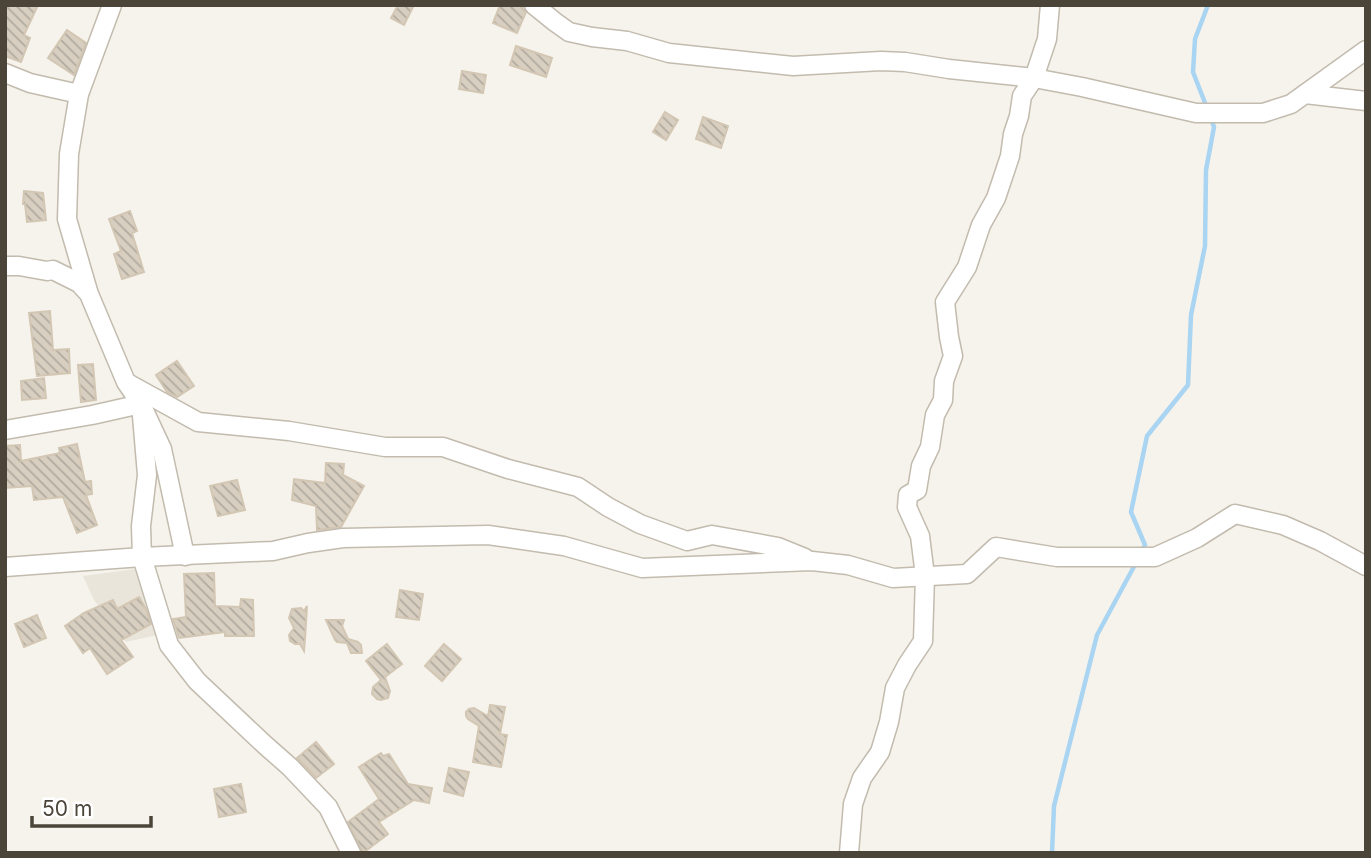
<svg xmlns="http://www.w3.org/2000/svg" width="1371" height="858" viewBox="0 0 1371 858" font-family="Inter,sans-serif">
<defs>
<pattern id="building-back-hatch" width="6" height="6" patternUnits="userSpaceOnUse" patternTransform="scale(1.75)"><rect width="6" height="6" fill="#d8cfc1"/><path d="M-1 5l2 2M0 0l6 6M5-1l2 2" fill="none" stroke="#b1aa9e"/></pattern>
</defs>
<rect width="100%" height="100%" fill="#f6f3ec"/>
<!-- residential -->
<path fill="#eae5da" d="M135,569L162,634L126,642L94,600L83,576Z"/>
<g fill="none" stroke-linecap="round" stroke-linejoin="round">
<!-- stream -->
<g stroke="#a9d4f2" stroke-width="4.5">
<path d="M1207,108L1193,72L1195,39L1208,5"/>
<path d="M1141,553L1145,545L1131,512L1147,436L1188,385L1191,315L1205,246L1206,170L1214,127L1210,116"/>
<path d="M1052,853L1054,806L1097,635L1137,561"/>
</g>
</g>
<!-- building -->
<g fill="url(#building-back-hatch)" stroke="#d3c7b4" stroke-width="2">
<path d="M5,5H38L24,35L30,38L21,62L5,56Z"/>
<path d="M398,5H414L404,25L391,18Z"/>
<path d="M500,5H518L523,8L526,12L517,33L493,23Z"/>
<path d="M67,30L86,43L74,75L48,58Z"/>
<path d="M516,46L552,58L546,77L510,65Z"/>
<path d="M462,71L486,75L483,93L459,89Z"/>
<path d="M665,112L678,120L666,140L653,132Z"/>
<path d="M703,117L728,126L721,148L696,139Z"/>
<path d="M24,191L43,193L46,220L27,222L25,204H23Z"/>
<path d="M130,211L137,231L132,233L144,272L122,279L114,254L121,251L109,219Z"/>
<path d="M50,311L53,350L69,349L70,373L37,376L29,313Z"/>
<path d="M177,361L194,386L177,397L167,392L156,375Z"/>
<path d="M93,364L96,400L81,402L78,365Z"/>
<path d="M44,378L46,398L22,400L21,381Z"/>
<path d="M77,444L85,482L91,481L92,494L86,495L97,525L77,533L63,497L34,500L32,486L5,488V446L20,445L21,461L60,453L59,448Z"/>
<path d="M326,463L344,464L343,475L364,486L341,527L317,530L316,506L292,500L294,479L325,483Z"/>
<path d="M237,480L245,510L218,516L210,486Z"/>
<path d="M214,573L215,606L240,607L241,599L253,600L254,636H225V632L179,638L173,619L186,617L184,574Z"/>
<path d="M400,590L423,594L419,620L396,617Z"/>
<path d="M139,597L146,609L151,624L121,640L133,657L107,674L90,648L83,653L65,626L84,613L113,600L117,609Z"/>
<path d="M307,606L305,639L304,651L300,644H295L290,641L289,635L294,628L289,618L292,609L301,608L304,611Z"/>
<path d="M37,615L46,638L24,647L15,624Z"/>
<path d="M326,620H344L342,626L348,639L358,642L361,645L362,653H351L347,643L337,642L335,640Z"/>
<path d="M387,644L402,664L385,677L390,691L388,698L381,700L377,699L372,694L373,687L381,680L366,661Z"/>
<path d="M444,644L461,659L442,681L425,666Z"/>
<path d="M490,705L505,707L500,734L507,735L501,767L473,762L479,726L468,719L466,716V712L469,709L474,708L488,716Z"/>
<path d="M316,742L334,764L316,778L297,758Z"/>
<path d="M381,753L383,756L389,754L408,784L432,788L429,803L414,800L379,822L388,834L363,853L348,822L379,799L359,767Z"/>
<path d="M449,768L469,772L463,796L444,791Z"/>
<path d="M241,784L246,812L219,817L214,789Z"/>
</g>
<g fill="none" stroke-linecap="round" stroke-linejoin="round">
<!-- minor casing -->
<g stroke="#c2bbae" stroke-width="21">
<g id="minor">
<path d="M534,5L555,22L569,32L592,37L627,41L669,53L793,66L881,61L905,62L949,69L1034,78L1082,87L1196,113H1263L1291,104L1366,50"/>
<path d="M5,73L30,83L79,94"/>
<path d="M1305,94L1366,101"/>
<path d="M5,266H19L47,271L53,270L79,283L89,294L126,382L141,404L147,475L141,526L142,557L169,645L197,681L265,745L290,767L328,807L351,853"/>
<path d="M88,291L67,219L69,154L79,94L112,5"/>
<path d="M129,384L198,422L289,431L385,447H443L508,469L578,487L608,507L640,524L687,541L712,535L778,547L805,558"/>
<path d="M5,430L92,415L141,404L162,449L185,556"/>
<path d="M5,567L142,557L273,551L308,543L343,538L488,535L564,546L642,568L812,561L848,565L893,578L967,574L996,547L1057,557H1155L1197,538L1235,514L1283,525L1320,541L1366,566"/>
<path d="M849,853L853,804L862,778L880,752L889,722L895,688L907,665L923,641L925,576L920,536L907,507L908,495L917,490L921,466L930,447L935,415L943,400L944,381L953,356L949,337L945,302L967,267L981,225L996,198L1010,156L1013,134L1019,116L1022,96L1034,78L1047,39L1050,5"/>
</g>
</g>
<!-- minor -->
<use href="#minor" stroke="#fff" stroke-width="18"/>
</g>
<!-- border -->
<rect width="1371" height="858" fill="none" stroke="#4b4439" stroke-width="14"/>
<!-- scale -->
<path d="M32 816v10h119v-10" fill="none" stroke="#4b4439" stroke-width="3.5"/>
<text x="42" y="816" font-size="21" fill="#4b4439" stroke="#ffffff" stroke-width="5" paint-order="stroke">50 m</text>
</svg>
